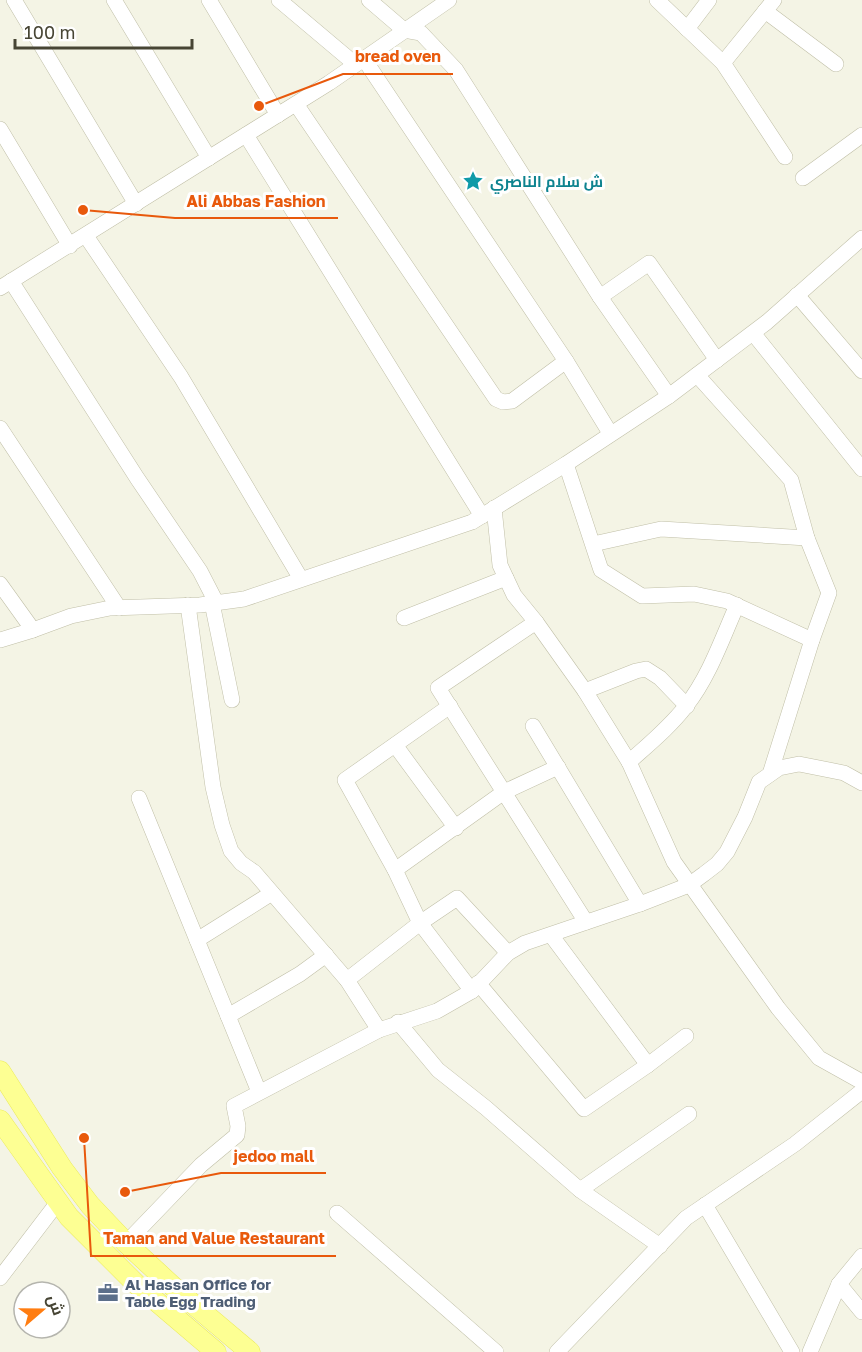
<svg xmlns="http://www.w3.org/2000/svg" width="862" height="1352" viewBox="0 0 862 1352" font-family="'Golos Text',Cairo,sans-serif">
<rect width="100%" height="100%" fill="#f4f4e5"/>
<g fill="none" stroke-linecap="round" stroke-linejoin="round">
<!-- minor casing -->
<g stroke="#c0bfa7" stroke-width="16">
<g id="minor">
<path d="M14,0L136,204"/>
<path d="M114,0L209,158"/>
<path d="M209,0L278,115"/>
<path d="M279,0L355,64"/>
<path d="M369,0L404,30L421,33L456,70L600,297L669,396"/>
<path d="M657,0L723,63L785,157"/>
<path d="M765,11L836,64"/>
<path d="M687,29L709,0"/>
<path d="M364,59L566,361L610,433"/>
<path d="M723,63L774,0"/>
<path d="M296,104L496,399L503,402L512,401L566,361"/>
<path d="M0,129L70,246"/>
<path d="M246,135L482,516"/>
<path d="M803,178L862,135"/>
<path d="M86,236L181,377L301,579"/>
<path d="M11,281L137,478L200,571L216,602"/>
<path d="M0,288L329,83L449,0"/>
<path d="M797,295L862,371"/>
<path d="M600,297L649,263L717,360"/>
<path d="M753,333L862,469"/>
<path d="M697,375L791,480L807,538"/>
<path d="M0,428L119,608"/>
<path d="M566,464L601,570L642,596L694,594L727,601L812,640"/>
<path d="M494,508L500,565L514,595L536,622L585,691L629,762L674,862L778,1008L819,1058L862,1082"/>
<path d="M593,544L661,529L807,538L829,593L812,640L770,774"/>
<path d="M0,584L33,630"/>
<path d="M212,603L232,700"/>
<path d="M188,605L213,787L222,825L231,851L241,863L254,872L347,980L379,1030"/>
<path d="M404,618L506,578"/>
<path d="M536,622L438,688L586,922"/>
<path d="M0,640L33,630L71,616L110,608L200,605L244,599L472,522L566,464L669,396L767,322L862,238"/>
<path d="M585,691L636,671L646,669L660,678L687,706"/>
<path d="M450,706L345,780L395,870L420,923L472,991"/>
<path d="M533,726L640,904"/>
<path d="M395,745L456,828"/>
<path d="M629,762C649,744 670,727 686,706C709,677 722,639 737,605"/>
<path d="M139,798L259,1092"/>
<path d="M395,870L504,792L558,767"/>
<path d="M551,935L648,1065"/>
<path d="M197,940L272,893"/>
<path d="M347,980L420,923L457,898L508,953"/>
<path d="M478,983L584,1109L648,1065L686,1036"/>
<path d="M228,1016L300,974L326,955"/>
<path d="M398,1022L438,1070L486,1108L580,1190L660,1246"/>
<path d="M580,1190L689,1114"/>
<path d="M705,1205L792,1352"/>
<path d="M337,1213L496,1352"/>
<path d="M126,1243L201,1165L237,1135L238,1126L234,1106L379,1030L437,1011L472,991L508,953L525,943L640,904L689,885L704,874L717,864L727,852L745,817L759,782L779,768L799,764L844,773L862,783"/>
<path d="M0,1278L58,1202"/>
<path d="M839,1284L862,1312"/>
<path d="M557,1352L686,1218L795,1144L862,1091"/>
<path d="M810,1352L839,1284L862,1256"/>
</g>
</g>
<!-- major casing -->
<g stroke="#ebeb5b" stroke-width="21">
<g id="major">
<path d="M0,1071L62,1168L90,1205L126,1243L180,1293L250,1352"/>
<path d="M0,1120L69,1217L136,1284L216,1352"/>
</g>
</g>
<!-- minor -->
<use href="#minor" stroke="#fff" stroke-width="15"/>
<!-- major -->
<use href="#major" stroke="#fdff93" stroke-width="20"/>
</g>
<!-- icons -->
<defs>
<g id="sight-bare" transform="scale(1.62)"><path d="M0-6L1.8-2.2L6-1.7L2.9 1.2L3.7 5.4L0 3.3L-3.7 5.4L-2.9 1.2L-6-1.7L-1.8-2.2Z" fill="#0f9aa8" stroke="#fff" stroke-width="2.5" paint-order="stroke"/></g>
<g id="office-bare" transform="scale(1.62)"><path d="M-6-3h4V-5.5h4V-3h4V5H-6ZM-1-4.5V-3h2v-1.5ZM-6 0V1H6V0Z" fill="#5c6f8a" stroke="#fff" stroke-width="2.5" paint-order="stroke"/></g>
</defs>
<g fill-rule="evenodd">
<use href="#sight-bare" x="473" y="181"/>
<use href="#office-bare" x="108" y="1293"/>
</g>
<g text-anchor="middle" dominant-baseline="central" stroke-width="6" stroke-linejoin="round" paint-order="stroke">
<!-- culture labels -->
<g font-size="15" font-weight="bold" fill="#0d838f" stroke="#fff" text-anchor="start">
<text x="490" y="181">ش سلام الناصري</text>
</g>
<!-- service labels -->
<g font-size="15" font-weight="bold" fill="#4e5e75" stroke="#fff" text-anchor="start">
<text x="125" y="1284">Al Hassan Office for<tspan x="125" dy="17">Table Egg Trading</tspan></text>
</g>
</g>
<!-- callouts -->
<path fill="none" stroke="#e8590c" stroke-width="2" d="M259 106L343 74H453M83 210L175 218H338M125 1192L221 1173H326M84 1138L91 1256H336"/>
<g fill="#e8590c" stroke="#fff" stroke-width="2">
<circle cx="259" cy="106" r="6"/>
<circle cx="83" cy="210" r="6"/>
<circle cx="125" cy="1192" r="6"/>
<circle cx="84" cy="1138" r="6"/>
</g>
<g font-size="16" text-anchor="middle" font-weight="bold" fill="#e8590c" stroke="#fff" stroke-width="6" stroke-linejoin="round" paint-order="stroke">
<text x="398" y="62">bread oven</text>
<text x="256" y="207">Ali Abbas Fashion</text>
<text x="274" y="1162">jedoo mall</text>
<text x="214" y="1244">Taman and Value Restaurant</text>
</g>
<!-- north arrow -->
<g transform="translate(42 1310) rotate(70)"><circle r="28" fill="#ffffff" stroke="#b5b5ae" stroke-width="1.5"/>
<path d="M0-4.5L10 22L0 15L-10 22Z" fill="#ff7d11"/>
<text y="-9" font-size="16" font-weight="bold" text-anchor="middle" fill="#474534">ش</text>
</g>
<!-- scale -->
<path d="M15 39v9h177v-9" fill="none" stroke="#474534" stroke-width="3"/>
<text x="24" y="39" font-size="18" fill="#474534" stroke="#ffffff" stroke-width="4.5" paint-order="stroke">100 m</text>
</svg>
